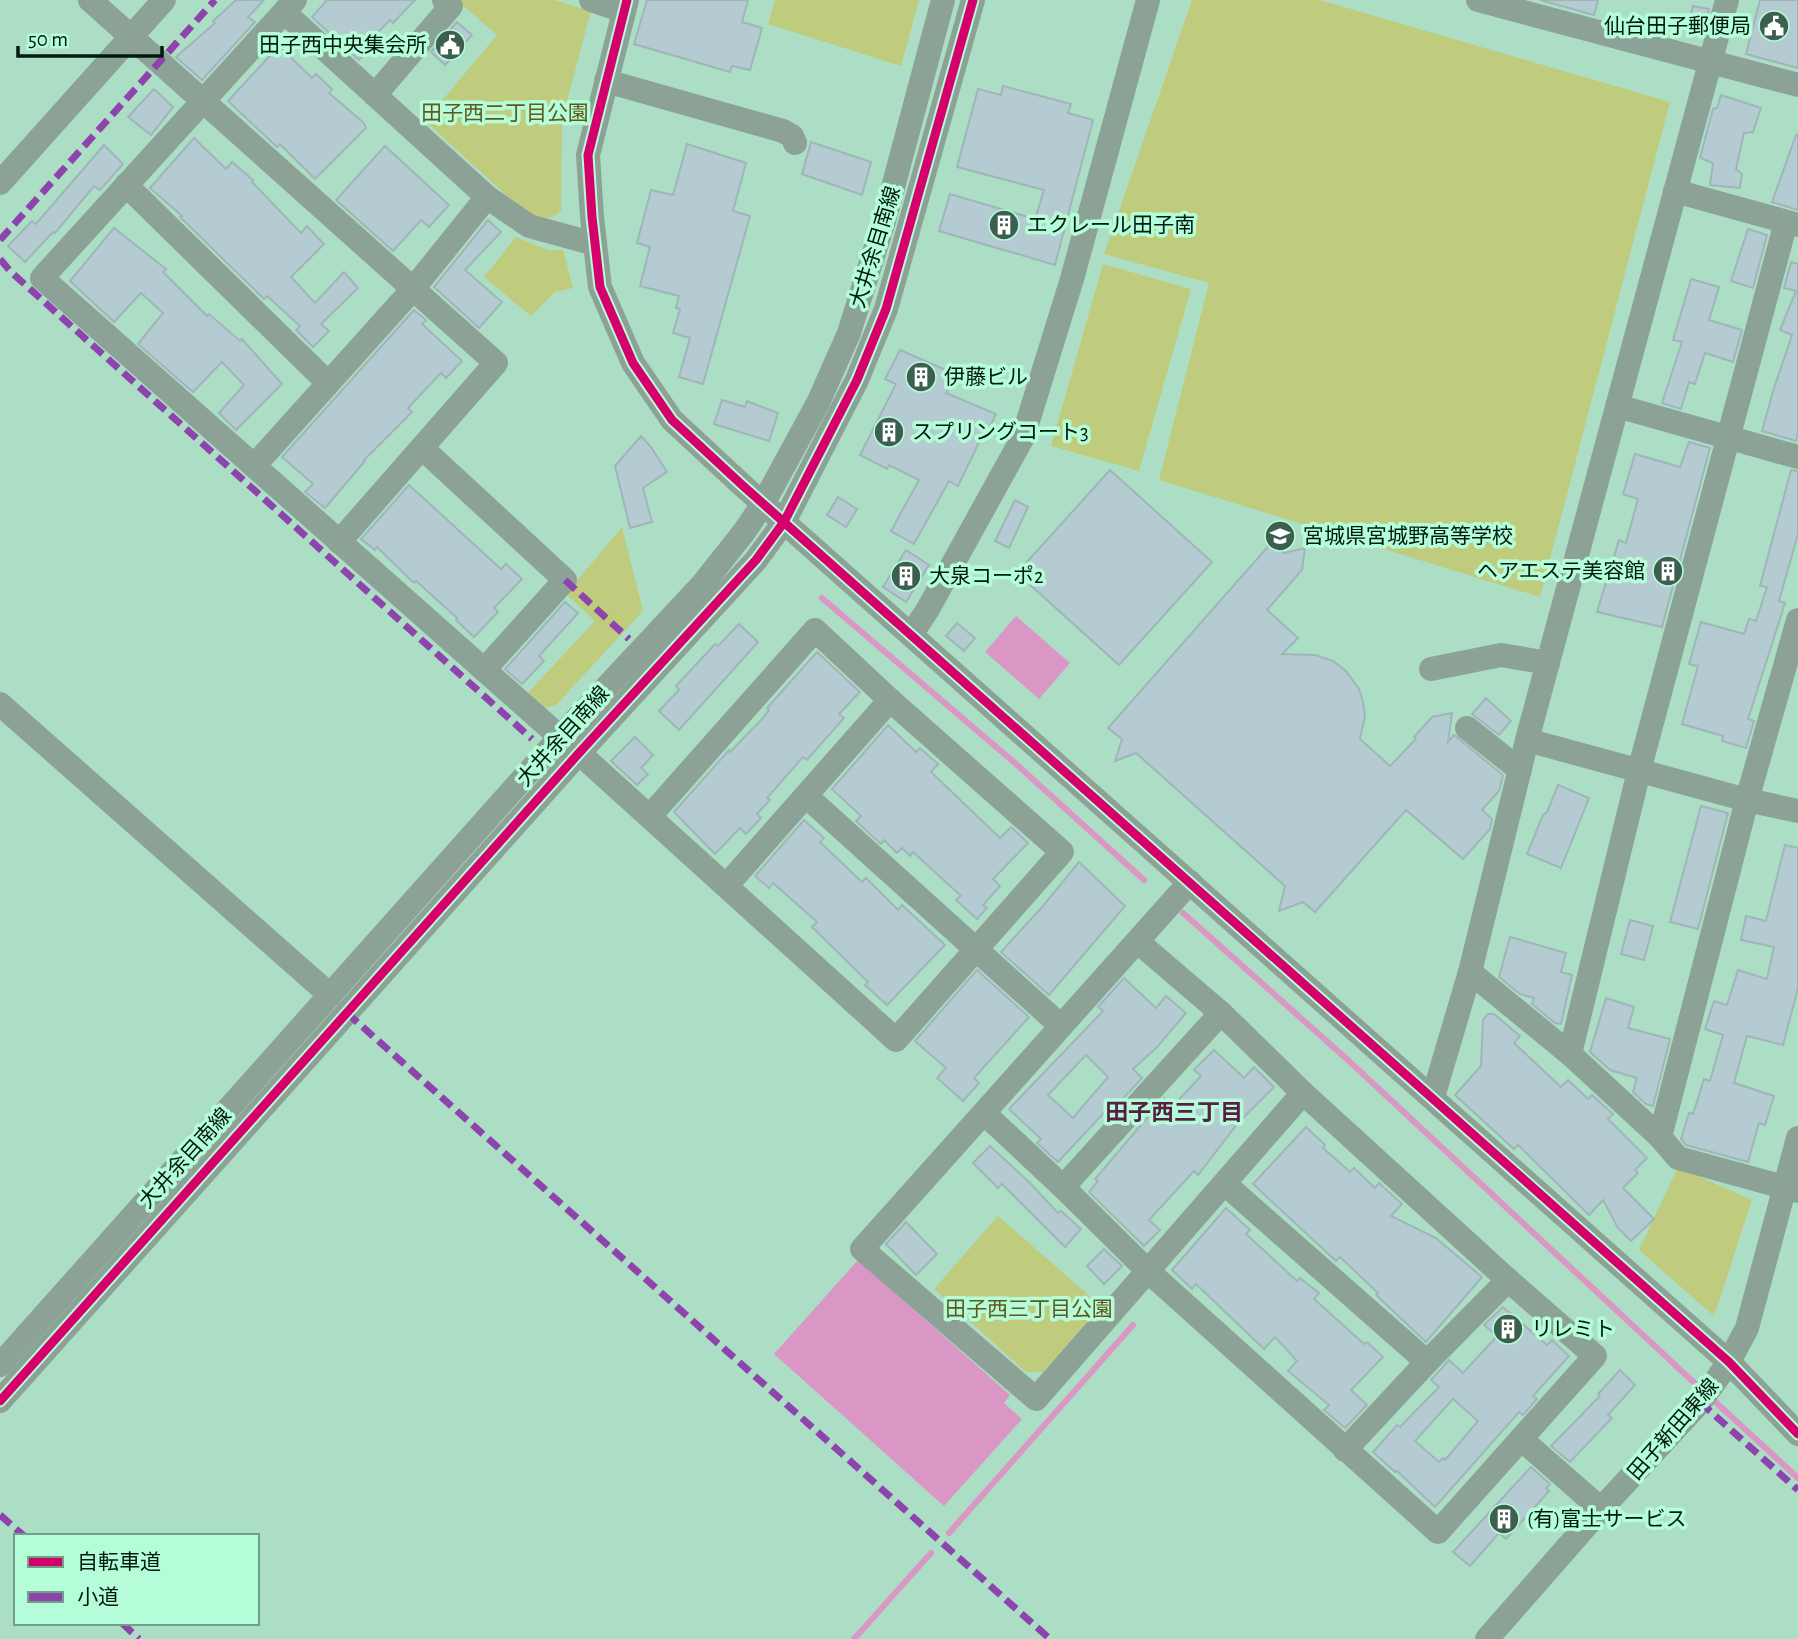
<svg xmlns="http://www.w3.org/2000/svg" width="1798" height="1639" viewBox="0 0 1798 1639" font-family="'Alegreya Sans','Noto Sans JP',sans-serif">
<rect width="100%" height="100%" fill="#acdec5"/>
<!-- green -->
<g fill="#bfcc7d">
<polygon points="457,0 554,0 591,11 562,120 561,211 554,217 541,218 526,213 425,121 497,35"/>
<polygon points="775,0 919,0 901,66 768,24"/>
<polygon points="1192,0 1320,0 1670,102 1540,597 1159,480 1209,283 1104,254"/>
<polygon points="516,237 548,250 563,250 573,288 555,292 531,316 484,277"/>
<polygon points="1103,264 1191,289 1139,471 1051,446"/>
<polygon points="622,527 643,611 556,705 542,709 526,695 595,621 566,594"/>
<polygon points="1678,1167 1752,1200 1714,1316 1639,1250"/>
<polygon points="998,1216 1101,1306 1043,1372 1026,1372 934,1289"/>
</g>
<!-- water -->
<g fill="#da97c5">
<polygon points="1016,616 1070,663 1039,699 985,652"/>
<polygon points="858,1260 1010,1395 1004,1403 1022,1419 944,1506 774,1354"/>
</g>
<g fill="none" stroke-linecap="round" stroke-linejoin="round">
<!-- stream -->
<g stroke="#da97c5" stroke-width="6">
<polyline points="822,598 1016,764 1144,880"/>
<polyline points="1183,913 1349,1061 1702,1390"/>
<polyline points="1710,1397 1798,1478"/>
<polyline points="949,1533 1133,1325"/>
<polyline points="854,1639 931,1553"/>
</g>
</g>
<!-- building -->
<g fill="#b4cbd2" stroke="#9fb6b9" stroke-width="2" fill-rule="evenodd">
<polygon points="236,0 264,0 248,17 255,22 202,80 176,57 215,23 213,21"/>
<polygon points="327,0 415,0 393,23 390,20 367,43 371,47 359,60 312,17"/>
<polygon points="647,0 748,0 742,22 762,28 750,70 732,66 730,72 634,44"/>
<polygon points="1540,0 1598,0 1594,15"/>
<polygon points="1760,0 1798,0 1798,68 1746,54"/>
<polygon points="1693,6 1709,9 1702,37 1686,33"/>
<polygon points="457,22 472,35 445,65 431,52"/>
<polygon points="279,46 312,78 316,74 332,89 329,93 364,123 366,128 315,179 280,144 277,147 228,101"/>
<polygon points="1003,86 1071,104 1068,113 1093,120 1055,265 939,231 950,194 1035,219 1044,190 957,167 978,89 1001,95"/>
<polygon points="154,89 173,107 151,135 128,117"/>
<polygon points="1721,95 1761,108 1753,132 1744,133 1736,169 1742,174 1740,188 1710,185 1713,163 1700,158 1713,109 1717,108"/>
<polygon points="1796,135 1798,135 1798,210 1772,202"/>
<polygon points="194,138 226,169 232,162 253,180 252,182 301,233 307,226 324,244 291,277 315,303 344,272 358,288 321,324 329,331 313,347 296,330 300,326 267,296 264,299 262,297 180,217 182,216 150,188"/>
<polygon points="811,142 871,162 862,195 802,174"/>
<polygon points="687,144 746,163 733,211 750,216 703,384 679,377 690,338 673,333 680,309 676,308 679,296 640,286 650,247 637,243 651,190 673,195"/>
<polygon points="104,145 123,164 100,190 94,186 55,233 53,232 25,262 8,246 32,221 36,224"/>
<polygon points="385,146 449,205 429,227 421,220 393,251 336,200"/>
<polygon points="488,220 501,232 465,270 502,302 479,328 434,287"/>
<polygon points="114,228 166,269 163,272 207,316 209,314 240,341 242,339 282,384 236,430 219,413 244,385 222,362 193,392 138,344 163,313 141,293 114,322 70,281"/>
<polygon points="1748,229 1767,235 1753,288 1731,281"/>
<polygon points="1791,262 1798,264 1798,431 1796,441 1762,431 1773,391 1792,335 1780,330 1796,291 1784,288"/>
<polygon points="1691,279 1719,287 1709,320 1742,330 1733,362 1705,353 1695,384 1689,382 1681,409 1662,403 1682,342 1673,340"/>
<polygon points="414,310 426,320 422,324 462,361 446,378 441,373 408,408 412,412 364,460 365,461 325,508 305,492 313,484 282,457"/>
<polygon points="900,350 957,375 946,393 996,414 987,433 984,432 958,486 949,481 914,544 891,531 919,480 889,465 887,469 860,455 896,384 885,379"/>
<polygon points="722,400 745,407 747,401 778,413 769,441 714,424"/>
<polygon points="641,436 651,447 667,472 643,488 652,522 630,528 615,466"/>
<polygon points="1689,442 1710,448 1662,627 1597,612 1619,540 1626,543 1638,499 1623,494 1635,454 1680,467"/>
<polygon points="1110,470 1212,562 1119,665 1017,573"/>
<polygon points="1791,470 1798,471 1798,534 1779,601 1785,603 1748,719 1754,721 1746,748 1722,741 1723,736 1682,724 1698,666 1689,664 1701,622 1744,634 1749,619 1756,621 1767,587 1760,586"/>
<polygon points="409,485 501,569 506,564 522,579 494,608 498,612 474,637 456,620 457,618 416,581 414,583 377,547 375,550 361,539"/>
<polygon points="838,497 857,509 846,527 827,515"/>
<polygon points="1015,500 1028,507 1009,548 995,541"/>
<polygon points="1272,542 1284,553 1305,548 1302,570 1267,610 1298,638 1282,654 1315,655 1333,661 1346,671 1359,689 1363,702 1365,716 1360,739 1390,766 1416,739 1414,737 1432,717 1452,713 1448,742 1454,735 1503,775 1499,791 1482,810 1492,819 1490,829 1463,859 1406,810 1315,912 1303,902 1279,911 1285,886 1136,753 1115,761 1122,739 1108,728"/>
<polygon points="906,550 929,565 906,602 883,587"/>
<polygon points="565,602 578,613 539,656 544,661 522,684 505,669"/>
<polygon points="957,623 975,638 964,651 946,636"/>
<polygon points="739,624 758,642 679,730 659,711 679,690 676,686 715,644 718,646"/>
<polygon points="817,652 860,692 839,714 844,718 807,760 803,757 767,798 770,800 757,814 761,818 746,834 740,828 715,854 674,812 729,750 730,752 762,719 769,710 767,708"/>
<polygon points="1486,698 1511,721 1499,735 1472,714"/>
<polygon points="888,725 916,752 920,748 938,764 931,772 1000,838 1011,827 1028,843 993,879 1000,886 983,905 987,908 977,919 956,900 961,896 913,852 910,856 902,848 897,853 884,840 881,844 856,821 861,816 832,789"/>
<polygon points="635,737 653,755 641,768 648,774 637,785 611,761"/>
<polygon points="1558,785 1589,798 1561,868 1527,854 1543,815 1547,812"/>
<polygon points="1701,806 1728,813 1698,929 1670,922"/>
<polygon points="804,820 824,838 820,842 862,882 866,878 898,910 902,905 945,945 887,1005 865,985 868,982 812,927 817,922 773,883 769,888 755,876"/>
<polygon points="1785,845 1798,848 1798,988 1783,1045 1747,1036 1734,1083 1774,1096 1765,1125 1759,1123 1748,1162 1686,1145 1681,1139 1689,1113 1693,1114 1704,1079 1710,1081 1723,1035 1705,1029 1714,1001 1727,1005 1738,970 1767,979 1774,947 1741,940 1746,916 1766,921"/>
<polygon points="1079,862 1125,906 1049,995 1001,952 1043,906"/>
<polygon points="1630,920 1653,926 1644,960 1621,954"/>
<polygon points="1510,937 1566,953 1561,972 1572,975 1561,1024 1555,1023 1532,1004 1534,998 1520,994 1499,977"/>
<polygon points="977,970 1029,1017 974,1078 979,1083 963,1101 937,1078 946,1068 915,1041"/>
<path d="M1124,978l32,30 10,-12 20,17 -29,34 -24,22 9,9 -25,27 -3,-3 -56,60 -21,-19 4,-4 -32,-30 94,-98 -5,-4zM1086,1055l22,22 -35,41 -25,-23z"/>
<polygon points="1606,998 1634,1007 1628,1028 1670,1039 1653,1106 1646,1104 1633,1092 1637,1078 1610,1070 1590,1052"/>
<polygon points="1488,1014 1494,1014 1520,1036 1514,1043 1561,1087 1568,1080 1588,1099 1592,1095 1613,1114 1608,1119 1647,1158 1635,1170 1638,1173 1623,1188 1654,1219 1631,1241 1618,1228 1603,1200 1589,1215 1518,1145 1514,1149 1455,1095 1481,1066 1483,1020"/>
<polygon points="1214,1050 1244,1078 1254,1067 1274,1087 1238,1123 1198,1175 1194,1171 1149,1220 1160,1230 1144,1246 1089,1192 1098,1181 1095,1179 1164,1098 1173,1106 1201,1076 1194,1070"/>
<polygon points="1306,1127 1325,1145 1323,1148 1350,1172 1354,1168 1375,1188 1379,1183 1402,1204 1391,1216 1436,1238 1482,1277 1426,1342 1376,1295 1378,1293 1340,1257 1336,1261 1253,1184"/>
<polygon points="990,1146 1029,1182 1058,1213 1061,1211 1081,1229 1065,1247 1002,1184 998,1188 973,1163"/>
<polygon points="1226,1208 1250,1230 1246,1234 1297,1281 1300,1278 1319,1293 1314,1299 1364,1344 1367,1342 1383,1357 1351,1390 1367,1405 1345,1428 1324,1410 1329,1405 1288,1371 1297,1361 1275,1337 1264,1349 1196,1284 1192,1289 1172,1270"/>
<polygon points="906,1222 937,1254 916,1275 886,1244"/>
<polygon points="1104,1249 1122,1266 1104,1284 1087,1266"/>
<path d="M1503,1307l44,38 5,-5 17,16 -36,40 4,3 -14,16 -4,-3 -84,95 -38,-36 -2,1 -22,-20 24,-27 3,2 39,-40 -8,-7 18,-20 14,13 34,-37 -13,-11zM1453,1399l25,22 -33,39 -2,-2 -4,4 -24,-21z"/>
<polygon points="1620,1370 1635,1385 1608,1415 1612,1418 1570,1462 1551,1446 1600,1396 1598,1394"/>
<polygon points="1531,1467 1550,1484 1546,1488 1549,1491 1506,1539 1499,1533 1470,1566 1453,1552"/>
</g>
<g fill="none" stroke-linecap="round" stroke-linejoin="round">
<!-- minor -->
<g stroke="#8da297" stroke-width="24">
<polyline points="90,0 496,363 339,542"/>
<polyline points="295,0 42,278 560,737"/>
<polyline points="591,0 623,11"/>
<polyline points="627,0 588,155 592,217 600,287 633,363 672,420 741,484 1729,1362 1798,1434"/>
<polyline points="1478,0 1798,85"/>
<polyline points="284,12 487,197 529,226 595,244"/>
<polyline points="606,81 783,131 792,136 795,143"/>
<polyline points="375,95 451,6 444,0"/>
<polyline points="0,183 164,0"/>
<polyline points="126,185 328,383"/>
<polyline points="1675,191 1798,225"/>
<polyline points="1617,406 1798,457"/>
<polyline points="422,448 565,580 484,670"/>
<polyline points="254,466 413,289 487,197"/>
<polyline points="911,635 928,609 1023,437 1072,279 1148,0"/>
<polyline points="1431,669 1501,655 1548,663"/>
<polyline points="0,704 330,995"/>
<polyline points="1467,728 1520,770"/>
<polyline points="1527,740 1747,800 1798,811"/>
<polyline points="579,753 896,1040 1062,852 890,700 815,630 650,816"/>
<polyline points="806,796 1061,1026"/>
<polyline points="1190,882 862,1249 1036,1399 1303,1093"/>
<polyline points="727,885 890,700"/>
<polyline points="1470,972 1570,1054 1660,1137 1678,1158 1798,1191"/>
<polyline points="1570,1054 1639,771 1786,222"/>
<polyline points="1433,1097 1470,972 1527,740 1727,0"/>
<polyline points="985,1114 1063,1187 1149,1272 1438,1532 1595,1356 1508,1280 1303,1093 1221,1013 1138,942"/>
<polyline points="1660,1137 1747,800 1798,620"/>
<polyline points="1225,1184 1427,1362"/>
<polyline points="1063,1187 1221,1013"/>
<polyline points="0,1365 560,737 702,585 744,532 763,504 818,403 849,333 884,221 943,0"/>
<polyline points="0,1401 579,753 756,560 784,522 857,380 886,309 973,0"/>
<polyline points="1521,1439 1601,1509"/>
<polyline points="1345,1450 1427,1362 1508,1280"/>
<polyline points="1487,1639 1601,1509 1701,1401 1729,1362 1747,1328 1798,1138"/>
</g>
<!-- quiet -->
<g stroke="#8e44ad" stroke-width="7" stroke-dasharray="14 7" stroke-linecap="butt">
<polyline points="0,240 215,0"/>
<polyline points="0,259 11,272 532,739"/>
<polyline points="565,580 629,639"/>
<polyline points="347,1013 1050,1639"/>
<polyline points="1700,1402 1798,1490"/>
<polyline points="0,1515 24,1536"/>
<polyline points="122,1623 139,1639"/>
</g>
<!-- cycleway casing -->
<g stroke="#b5fcd8" stroke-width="13">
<g id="cycleway">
<polyline points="627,0 588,155 592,217 600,287 633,363 672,420 741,484 1729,1362 1798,1434"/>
<polyline points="0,1401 579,753 756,560 784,522 857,380 886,309 973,0"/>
</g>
</g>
<!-- cycleway -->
<use href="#cycleway" stroke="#d6006c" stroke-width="9"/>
</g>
<!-- icons -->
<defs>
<g id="civic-disc" transform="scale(1.575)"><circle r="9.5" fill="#3c5f4f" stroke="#b5fcd8"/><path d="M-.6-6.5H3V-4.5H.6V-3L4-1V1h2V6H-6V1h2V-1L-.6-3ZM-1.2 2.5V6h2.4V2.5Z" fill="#fff"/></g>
<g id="building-disc" transform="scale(1.575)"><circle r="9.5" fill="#3c5f4f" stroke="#b5fcd8"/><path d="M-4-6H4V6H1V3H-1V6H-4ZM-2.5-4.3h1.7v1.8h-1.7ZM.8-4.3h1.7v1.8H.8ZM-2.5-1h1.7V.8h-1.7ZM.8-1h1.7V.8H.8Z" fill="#fff"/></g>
<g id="school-disc" transform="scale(1.575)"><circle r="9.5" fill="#3c5f4f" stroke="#b5fcd8"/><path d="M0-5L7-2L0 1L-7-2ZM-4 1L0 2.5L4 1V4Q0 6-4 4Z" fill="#fff"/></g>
</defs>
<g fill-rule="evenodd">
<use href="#civic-disc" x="1774" y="26"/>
<use href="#civic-disc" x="450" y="45"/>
<use href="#building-disc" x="1004" y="225"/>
<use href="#building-disc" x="921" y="377"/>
<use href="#building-disc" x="889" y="432"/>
<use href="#school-disc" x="1280" y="536"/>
<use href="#building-disc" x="1668" y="571"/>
<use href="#building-disc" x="906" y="576"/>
<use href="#building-disc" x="1508" y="1329"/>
<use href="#building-disc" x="1504" y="1519"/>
</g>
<g text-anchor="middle" stroke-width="7" stroke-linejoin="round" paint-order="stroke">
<!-- poi labels -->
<g font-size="21" fill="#001b0f" stroke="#b5fcd8" text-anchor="start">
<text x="1751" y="33" text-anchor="end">仙台田子郵便局</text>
<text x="427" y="52" text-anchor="end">田子西中央集会所</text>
<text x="1027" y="232">エクレール田子南</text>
<text x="944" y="384">伊藤ビル</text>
<text x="912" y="439">スプリングコート3</text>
<text x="1303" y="543">宮城県宮城野高等学校</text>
<text x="1645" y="578" text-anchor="end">ヘアエステ美容館</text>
<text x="929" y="583">大泉コーポ2</text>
<text x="1531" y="1336">リレミト</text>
<text x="1527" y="1526">(有)富士サービス</text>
</g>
<!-- park labels -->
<g font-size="21" fill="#60581c" stroke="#b5fcd8">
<text x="505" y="120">田子西二丁目公園</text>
<text x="1029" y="1316">田子西三丁目公園</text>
</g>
<!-- street labels -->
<g font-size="21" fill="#001b0f" stroke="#b5fcd8">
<text transform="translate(875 247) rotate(-73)" y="7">大井余目南線</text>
<text transform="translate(563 736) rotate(-48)" y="7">大井余目南線</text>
<text transform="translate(185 1158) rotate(-48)" y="7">大井余目南線</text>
<text transform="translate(1673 1429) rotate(-49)" y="7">田子新田東線</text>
</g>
<!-- neighbourhood labels -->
<g font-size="23" font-weight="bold" fill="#581e46" stroke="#b5fcd8">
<text x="1174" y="1120">田子西三丁目</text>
</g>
</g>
<!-- legend -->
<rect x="14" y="1534" width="245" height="91" fill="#b5fcd8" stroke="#6da288" stroke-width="2"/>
<rect x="28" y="1557" width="35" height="10" fill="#d6006c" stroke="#6da288" stroke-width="2"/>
<text x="77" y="1569" font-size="21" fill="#001b0f">自転車道</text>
<rect x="28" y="1592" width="35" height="10" fill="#8e44ad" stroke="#6da288" stroke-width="2"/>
<text x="77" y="1604" font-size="21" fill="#001b0f">小道</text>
<!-- scale -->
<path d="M18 46v10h144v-10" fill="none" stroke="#001b0f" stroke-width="3.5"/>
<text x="28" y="46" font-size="21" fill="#001b0f" stroke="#b5fcd8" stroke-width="5" paint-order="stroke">50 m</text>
</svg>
